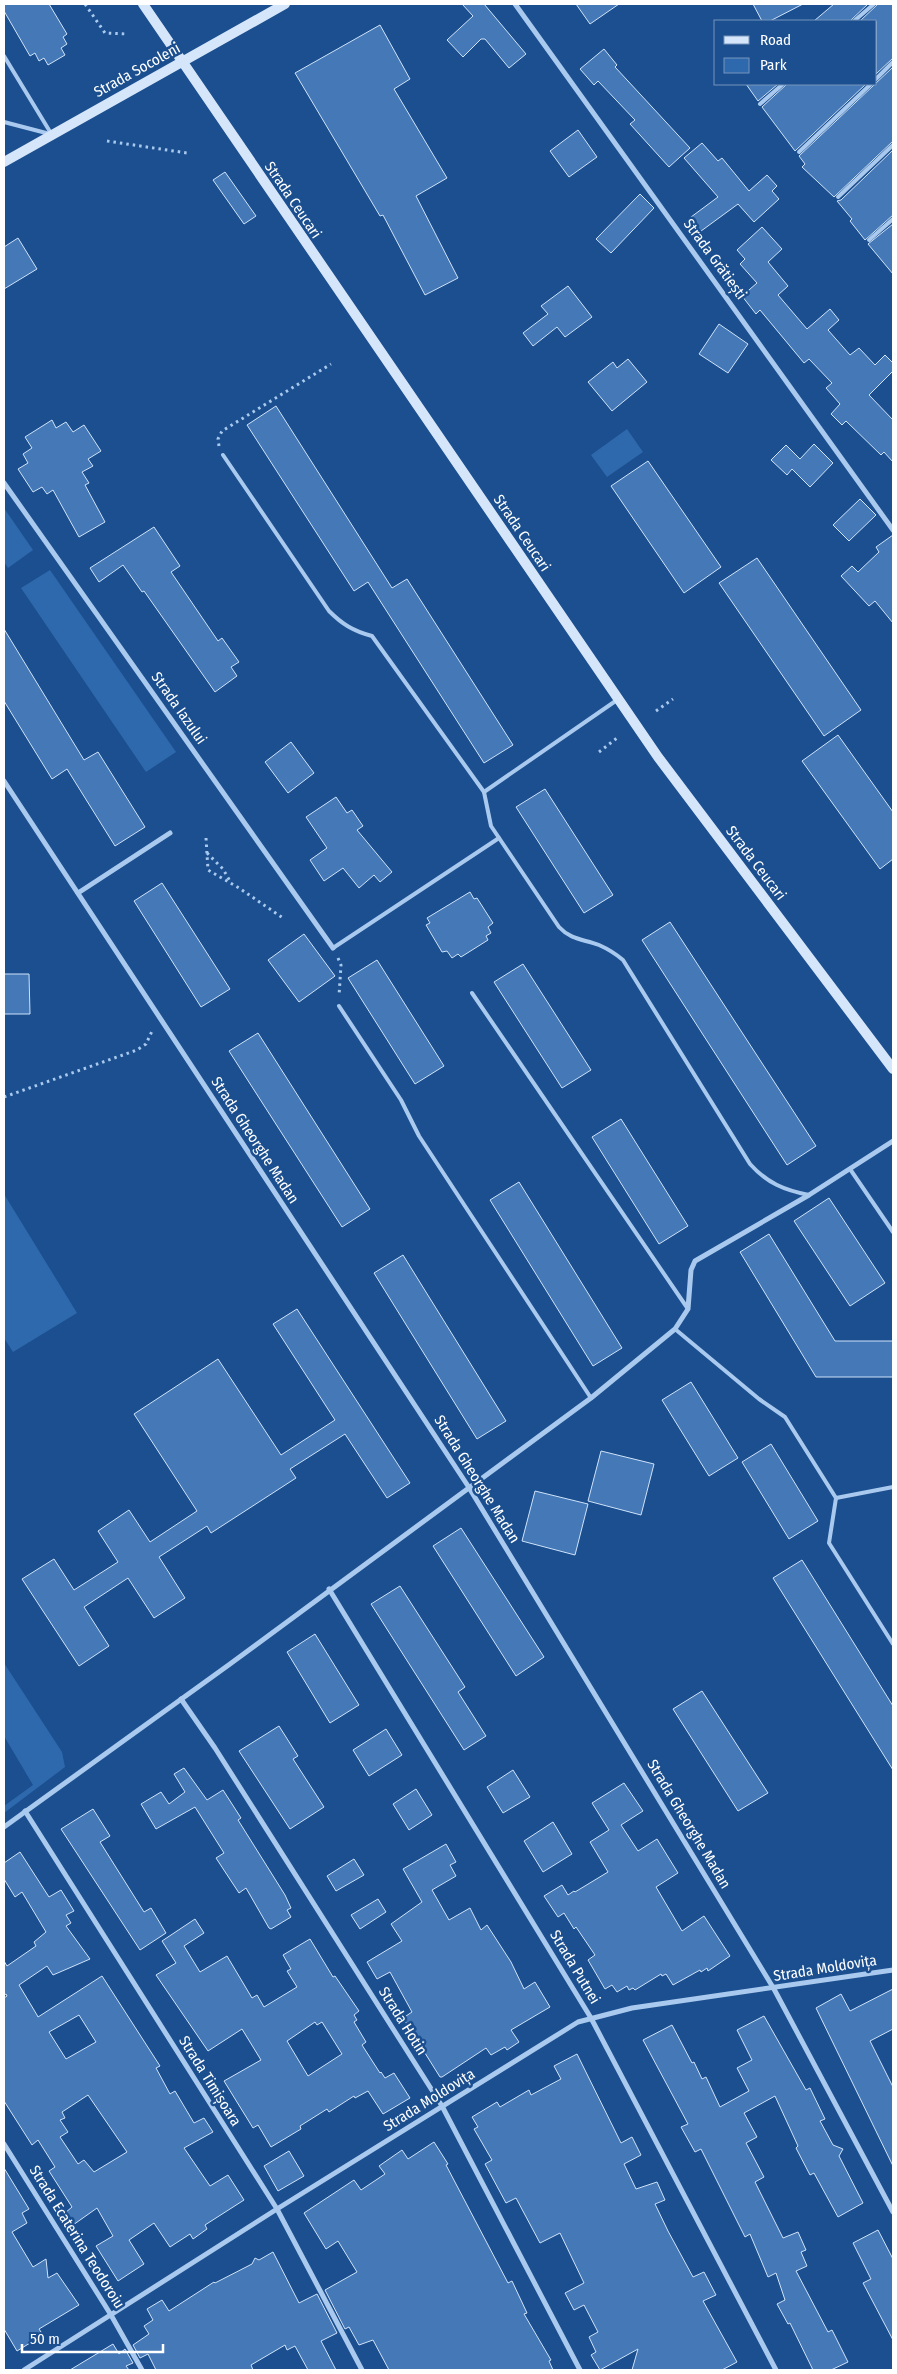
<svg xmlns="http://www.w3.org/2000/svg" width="897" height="2374" viewBox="0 0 897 2374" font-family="'Fira Sans Condensed',sans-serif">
<rect width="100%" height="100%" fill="#1b4f8f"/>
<!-- green -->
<g fill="#2e69ad">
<polygon points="627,429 643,452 607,477 591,455"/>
<polygon points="4,508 33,550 8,568 4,562"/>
<polygon points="50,570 176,752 146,772 21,588"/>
<polygon points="4,1194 77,1313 13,1352 4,1338"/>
<polygon points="4,1663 62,1752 65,1767 4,1813 4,1806 33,1785 4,1736"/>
</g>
<!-- building -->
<g fill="#4478b7" stroke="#cfe3fa" fill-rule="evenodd">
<polygon points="4,4 49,4 67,34 63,37 67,44 61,48 65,55 48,65 44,58 39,61 35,53 30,56 4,11"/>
<polygon points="462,4 484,4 526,54 509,68 485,39 481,39 463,57 447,40 473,16"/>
<polygon points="576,4 619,4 590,24"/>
<polygon points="753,4 803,4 770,21 762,21"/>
<polygon points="834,4 868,4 850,21 814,21"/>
<polygon points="878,4 893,4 893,58 876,74 876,21 860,21"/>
<polygon points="380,25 410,79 394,89 447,178 416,196 458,278 425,295 383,215 380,216 295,73"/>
<polygon points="604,49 617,65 615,67 690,148 669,167 630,124 635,120 598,81 594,85 580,69"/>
<polygon points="893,67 893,141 834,197 802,167 805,164 799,156"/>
<polygon points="746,84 778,84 758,101"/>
<polygon points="787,84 866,84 795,151 762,107"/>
<polygon points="578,130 597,157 569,177 550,151"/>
<polygon points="702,143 718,161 722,158 749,191 767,175 777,186 772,191 779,199 754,222 738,204 697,234 687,220 718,197 684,158"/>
<polygon points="893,150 893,215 865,240 850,221 852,219 837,201 841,200"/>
<polygon points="225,172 256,216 244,224 213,180"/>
<polygon points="640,194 654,208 611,253 596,239"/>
<polygon points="893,224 893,274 868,244"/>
<polygon points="762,227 782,249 768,262 788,286 778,295 807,329 830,309 839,320 828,330 850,355 859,348 875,365 885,355 893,363 893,371 869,395 893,420 893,462 884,452 881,455 846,421 842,425 831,414 840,404 826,388 832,383 809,359 804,363 760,310 756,314 742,296 757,283 740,264 745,259 737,250"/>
<polygon points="18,238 37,269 4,289 4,247"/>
<polygon points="568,286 592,317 565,337 557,327 533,346 523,333 548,314 541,306"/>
<polygon points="719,324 748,344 728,373 699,354"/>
<polygon points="628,359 647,382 612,411 588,382 613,362 617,368"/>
<polygon points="276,406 392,588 407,579 513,745 484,763 368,582 354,591 247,425"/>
<polygon points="52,420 56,428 66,422 73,432 84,425 101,451 88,459 93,466 82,472 89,483 85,485 105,522 79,537 53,490 47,494 42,487 33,492 18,469 28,463 23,454 32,448 25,437"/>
<polygon points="814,444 833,463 810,487 792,469 787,475 771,460 786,445 800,459"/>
<polygon points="648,461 721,567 684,593 611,486"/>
<polygon points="860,499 876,515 849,541 833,525"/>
<polygon points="154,527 180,566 171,572 218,641 222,638 239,662 231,667 237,676 215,692 144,591 142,592 123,565 99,582 90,568"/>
<polygon points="893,535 893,623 875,601 869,606 841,576 852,566 858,572 879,552 876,547"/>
<polygon points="757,558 861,710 824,736 719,583"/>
<polygon points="4,629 84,760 98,752 145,827 115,846 67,769 52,779 4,701"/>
<polygon points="838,735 893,812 893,859 880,869 802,761"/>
<polygon points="291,742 314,773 288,793 265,762"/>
<polygon points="545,789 613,895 584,913 516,807"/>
<polygon points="336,797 347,813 352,810 363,826 357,830 392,872 380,882 374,875 359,888 343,868 324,881 310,860 327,848 306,817"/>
<polygon points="162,883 230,989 201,1007 134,901"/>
<polygon points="470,892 474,899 477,898 493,923 488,927 491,933 486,936 488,940 461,957 458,954 452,958 447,951 442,952 426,925 430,923 427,918"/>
<polygon points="670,922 816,1146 787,1165 642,940"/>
<polygon points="304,934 335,976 299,1002 268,960"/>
<polygon points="377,960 444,1066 415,1084 348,978"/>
<polygon points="523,964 591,1070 562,1088 494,982"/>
<polygon points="4,974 29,974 30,1014 4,1014"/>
<polygon points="258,1033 370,1209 342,1227 229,1051"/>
<polygon points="621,1119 688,1226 659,1244 592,1137"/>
<polygon points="519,1182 622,1348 593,1366 490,1200"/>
<polygon points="829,1198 885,1283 850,1306 794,1221"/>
<polygon points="769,1234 835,1341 893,1341 893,1377 816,1377 740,1252"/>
<polygon points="403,1255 506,1421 477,1439 374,1273"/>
<polygon points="297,1309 410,1483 387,1498 345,1434 290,1469 296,1478 211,1533 207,1526 159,1557 185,1598 154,1618 128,1578 84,1607 109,1646 79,1666 22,1579 54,1559 74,1590 118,1562 98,1531 129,1510 150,1542 197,1511 134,1414 218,1359 281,1455 335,1420 273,1324"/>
<polygon points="691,1382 738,1458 709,1476 662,1400"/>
<polygon points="771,1444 818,1521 789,1539 742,1462"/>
<polygon points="601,1451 654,1464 641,1515 588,1501"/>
<polygon points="535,1491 588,1504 575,1555 522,1541"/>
<polygon points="461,1528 544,1657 516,1676 433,1546"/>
<polygon points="802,1560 893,1706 893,1770 773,1578"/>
<polygon points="400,1586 465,1687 458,1692 486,1736 464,1750 371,1604"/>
<polygon points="315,1634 359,1705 330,1723 287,1652"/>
<polygon points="702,1691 768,1793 738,1811 673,1709"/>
<polygon points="279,1726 298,1756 293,1759 324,1807 290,1829 239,1751"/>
<polygon points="386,1729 402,1755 369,1776 353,1750"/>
<polygon points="184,1768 207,1800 223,1790 241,1818 238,1820 285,1895 291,1908 287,1910 291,1917 271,1929 269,1928 246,1888 239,1893 216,1858 224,1853 195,1807 156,1829 141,1804 161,1792 169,1804 185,1792 174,1774"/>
<polygon points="513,1770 530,1797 503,1813 487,1787"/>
<polygon points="624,1783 643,1811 621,1825 638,1851 657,1839 678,1873 656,1887 682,1931 704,1916 730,1956 708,1971 707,1968 701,1972 700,1970 673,1985 666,1974 662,1976 661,1974 635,1990 633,1988 629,1990 627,1986 617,1992 612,1985 605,1989 588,1960 595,1955 576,1927 574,1929 564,1913 558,1917 544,1896 562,1885 568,1895 574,1891 575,1892 608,1872 590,1842 609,1830 592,1803"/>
<polygon points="416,1789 432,1815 409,1830 393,1804"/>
<polygon points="93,1809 110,1836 100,1842 144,1912 151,1908 166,1933 140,1950 61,1829"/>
<polygon points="553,1822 572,1854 543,1872 524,1841"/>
<polygon points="446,1844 456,1862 450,1865 456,1876 432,1890 449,1920 470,1908 481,1930 487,1925 511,1962 524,1989 535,1982 550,2007 511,2030 519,2042 507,2050 505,2047 491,2055 486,2048 442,2077 440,2077 403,2018 412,2012 390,1972 377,1979 367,1962 402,1941 391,1924 422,1902 403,1869"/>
<path d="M20,1852l29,45 12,-7 13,21 -8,4 5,8 -5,3 24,33 -37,16 -6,-9 -28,19 18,30 1,2 64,-41 58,90 -4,2 14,26 5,-3 19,32 10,-5 9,14 -29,16 26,38 18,-11 16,25 -39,25 2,4 -14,10 -3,-5 -20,13 -16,-24 -25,17 15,24 -26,17 -22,-35 17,-10 -16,-28 -24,17 -8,-12 7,-6 -23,-36 6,-4 -17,-27 -6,5 -28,-44v-103l3,-2 -1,-2 -2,1v-34l3,5 29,-20 -2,-4 12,-10 -24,-40 -7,5 -11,-18v-16zM79,2015l17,27 -30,17 -17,-27zM88,2095l39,57 -33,20 -10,-12 -6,4 -18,-27 8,-5 -8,-12 5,-2 -3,-6z"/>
<polygon points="354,1859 364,1875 336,1891 327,1876"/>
<polygon points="378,1899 386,1912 360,1929 351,1915"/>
<path d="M195,1919l9,14 -20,13 16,26 27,-16 25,42 5,-3 7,12 33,-20 -10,-16 4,-2 -8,-14 27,-16 23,38 2,-1 24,35 -5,4 3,5 -3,2 12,20 -4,3 18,28 1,-1 4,6 9,-5 16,25 -27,16 -15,-23 -13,7 -1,-2 -25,16 -2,-3 -27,17 1,3 -30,18 -13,-22 -5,3 -29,-47 37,-21 -19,-31 -34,22 -52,-76 20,-12 -14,-22zM315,2022l2,3 5,-3 20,32 -34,22 -21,-35z"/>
<polygon points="893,1989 893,2029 870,2041 893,2087 893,2166 816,2008 841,1994 850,2011"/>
<polygon points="764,2016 806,2090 810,2088 825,2119 820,2121 833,2145 843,2149 839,2156 863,2203 838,2217 814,2173 810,2175 796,2148 798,2146 775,2096 744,2113 757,2137 746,2143 764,2177 755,2182 783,2238 798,2232 806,2250 801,2252 807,2266 796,2271 828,2332 832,2330 848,2362 831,2370 813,2370 790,2323 788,2324 777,2304 785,2300 776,2273 768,2277 750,2234 745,2237 701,2149 695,2152 681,2127 688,2124 643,2040 672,2025 692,2063 694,2062 702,2079 706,2077 720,2107 749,2091 737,2068 752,2060 737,2030"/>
<polygon points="577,2054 621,2143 632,2137 641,2155 624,2164 636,2189 657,2182 665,2200 655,2204 668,2231 693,2277 704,2272 716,2295 703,2301 737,2362 722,2370 632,2370 638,2349 600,2370 591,2355 596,2352 589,2337 598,2332 584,2305 574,2310 565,2293 584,2283 560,2233 540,2243 516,2198 506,2203 485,2164 492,2160 474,2129 478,2127 472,2117 497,2102 500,2107 529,2090 531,2095 561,2079 554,2066"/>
<polygon points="434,2142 448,2164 446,2165 508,2283 512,2281 527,2313 524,2314 551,2360 549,2361 553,2370 389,2370 373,2340 359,2345 349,2327 345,2329 325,2290 357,2272 338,2241 326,2249 304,2213 354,2180 361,2190 385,2174 379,2166 402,2150 408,2159"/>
<polygon points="289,2151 304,2176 278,2191 264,2166"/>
<polygon points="4,2168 29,2209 22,2213 27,2223 12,2232 33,2267 46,2259 48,2278 57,2273 79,2305 39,2329 43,2335 17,2351 4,2329"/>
<polygon points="878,2230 893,2259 893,2340 863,2283 871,2279 853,2243"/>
<polygon points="273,2252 299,2303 317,2294 337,2333 321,2341 336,2370 308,2370 295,2346 287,2350 285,2345 251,2365 253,2370 156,2370 148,2354 140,2358 133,2345 149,2334 144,2326 153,2320 147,2309 162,2300 169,2311 214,2282 215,2283 252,2264 255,2258 259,2260"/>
<polygon points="113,2344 119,2354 125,2349 133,2363 126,2366 129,2370 70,2370"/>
</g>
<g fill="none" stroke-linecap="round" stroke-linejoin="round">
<!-- path -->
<g stroke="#a9c9ee" stroke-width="3" stroke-dasharray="2.5 4" stroke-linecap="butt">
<polyline points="85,4 105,33 127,34"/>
<polyline points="107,141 187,153"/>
<polyline points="219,446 218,439 222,431 331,364"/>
<polyline points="656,711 673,699"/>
<polyline points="599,752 617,738"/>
<polyline points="206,838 208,870 239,888 283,918"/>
<polyline points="207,853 223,869 231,883"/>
<polyline points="338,958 341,965 339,996"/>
<polyline points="4,1097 137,1050 146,1044 153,1029"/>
</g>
<!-- lane -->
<g stroke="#a9c9ee" stroke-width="4">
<polyline points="854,21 874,4"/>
<polyline points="4,56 52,135"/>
<polyline points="876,79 893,62"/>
<polyline points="760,104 783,84"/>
<polyline points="4,122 50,134"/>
<polyline points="799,152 871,84"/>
<polyline points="838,197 893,145"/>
<polyline points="869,240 893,219"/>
<path d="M223,455l106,156c13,13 24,20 43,25l112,156 7,34 68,101c12,13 24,12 40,18 9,4 17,9 24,15l127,204c17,19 34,26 59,31"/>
<polyline points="484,792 617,700"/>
<polyline points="333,948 499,838"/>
<polyline points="472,993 688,1309"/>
<polyline points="339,1006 401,1100 419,1136 591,1398"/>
<polyline points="850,1169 893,1232"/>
<polyline points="675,1329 759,1399 785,1417 836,1498 829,1543 893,1644"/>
<polyline points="836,1498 893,1487"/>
</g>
<!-- street -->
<g stroke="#a9c9ee" stroke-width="5">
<polyline points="515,4 893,530"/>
<polyline points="4,483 333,948"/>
<polyline points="4,781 468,1486 774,1989 893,2212"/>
<polyline points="78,893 170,833"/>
<polyline points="329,1589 591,2018 776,2370"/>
<polyline points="181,1699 215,1748 442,2106 580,2370"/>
<polyline points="25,1811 277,2209 362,2370"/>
<polyline points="4,1827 230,1664 591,1398 675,1329 688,1309 691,1270 695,1261 809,1195 893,1141"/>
<polyline points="4,2144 111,2315 142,2370"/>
<polyline points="24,2370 277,2209 578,2022 632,2008 893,1970"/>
</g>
<!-- secondary -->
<g stroke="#d6e6fa" stroke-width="10">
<polyline points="143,4 658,757 893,1069"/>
<polyline points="4,162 285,4"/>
</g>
</g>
<g text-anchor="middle" stroke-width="5" stroke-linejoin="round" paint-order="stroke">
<!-- street labels -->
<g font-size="15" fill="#fff" stroke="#1b4f8f">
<text transform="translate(137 70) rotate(-29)" y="5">Strada Socoleni</text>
<text transform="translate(293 200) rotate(56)" y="5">Strada Ceucari</text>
<text transform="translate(715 259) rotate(54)" y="5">Strada Grătiești</text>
<text transform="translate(522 533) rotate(56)" y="5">Strada Ceucari</text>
<text transform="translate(179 708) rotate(55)" y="5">Strada Iazului</text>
<text transform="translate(756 863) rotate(53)" y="5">Strada Ceucari</text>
<text transform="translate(255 1140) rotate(57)" y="5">Strada Gheorghe Madan</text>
<text transform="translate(477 1479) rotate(58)" y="5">Strada Gheorghe Madan</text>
<text transform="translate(689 1824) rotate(59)" y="5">Strada Gheorghe Madan</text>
<text transform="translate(575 1967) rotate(59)" y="5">Strada Putnei</text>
<text transform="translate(825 1968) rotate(-9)" y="5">Strada Moldovița</text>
<text transform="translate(403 2021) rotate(58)" y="5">Strada Hotin</text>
<text transform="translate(210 2081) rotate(58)" y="5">Strada Timișoara</text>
<text transform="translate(429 2100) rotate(-32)" y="5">Strada Moldovița</text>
<text transform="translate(77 2237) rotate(58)" y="5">Strada Ecaterina Teodoroiu</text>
</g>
</g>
<!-- border -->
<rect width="897" height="2374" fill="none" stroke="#ffffff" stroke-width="10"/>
<!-- legend -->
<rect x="714" y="20" width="162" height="65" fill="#1b4f8f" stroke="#7695bc"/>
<rect x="724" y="36" width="25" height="8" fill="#d6e6fa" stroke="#7695bc"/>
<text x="760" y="45" font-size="15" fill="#ffffff">Road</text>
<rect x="724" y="58" width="25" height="15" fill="#2e69ad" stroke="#7695bc"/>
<text x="760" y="70" font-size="15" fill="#ffffff">Park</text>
<!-- scale -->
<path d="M22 2344v8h141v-8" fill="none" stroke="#ffffff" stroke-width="2.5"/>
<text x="30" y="2344" font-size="15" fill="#ffffff" stroke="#1b4f8f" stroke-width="4" paint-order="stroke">50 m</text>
</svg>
